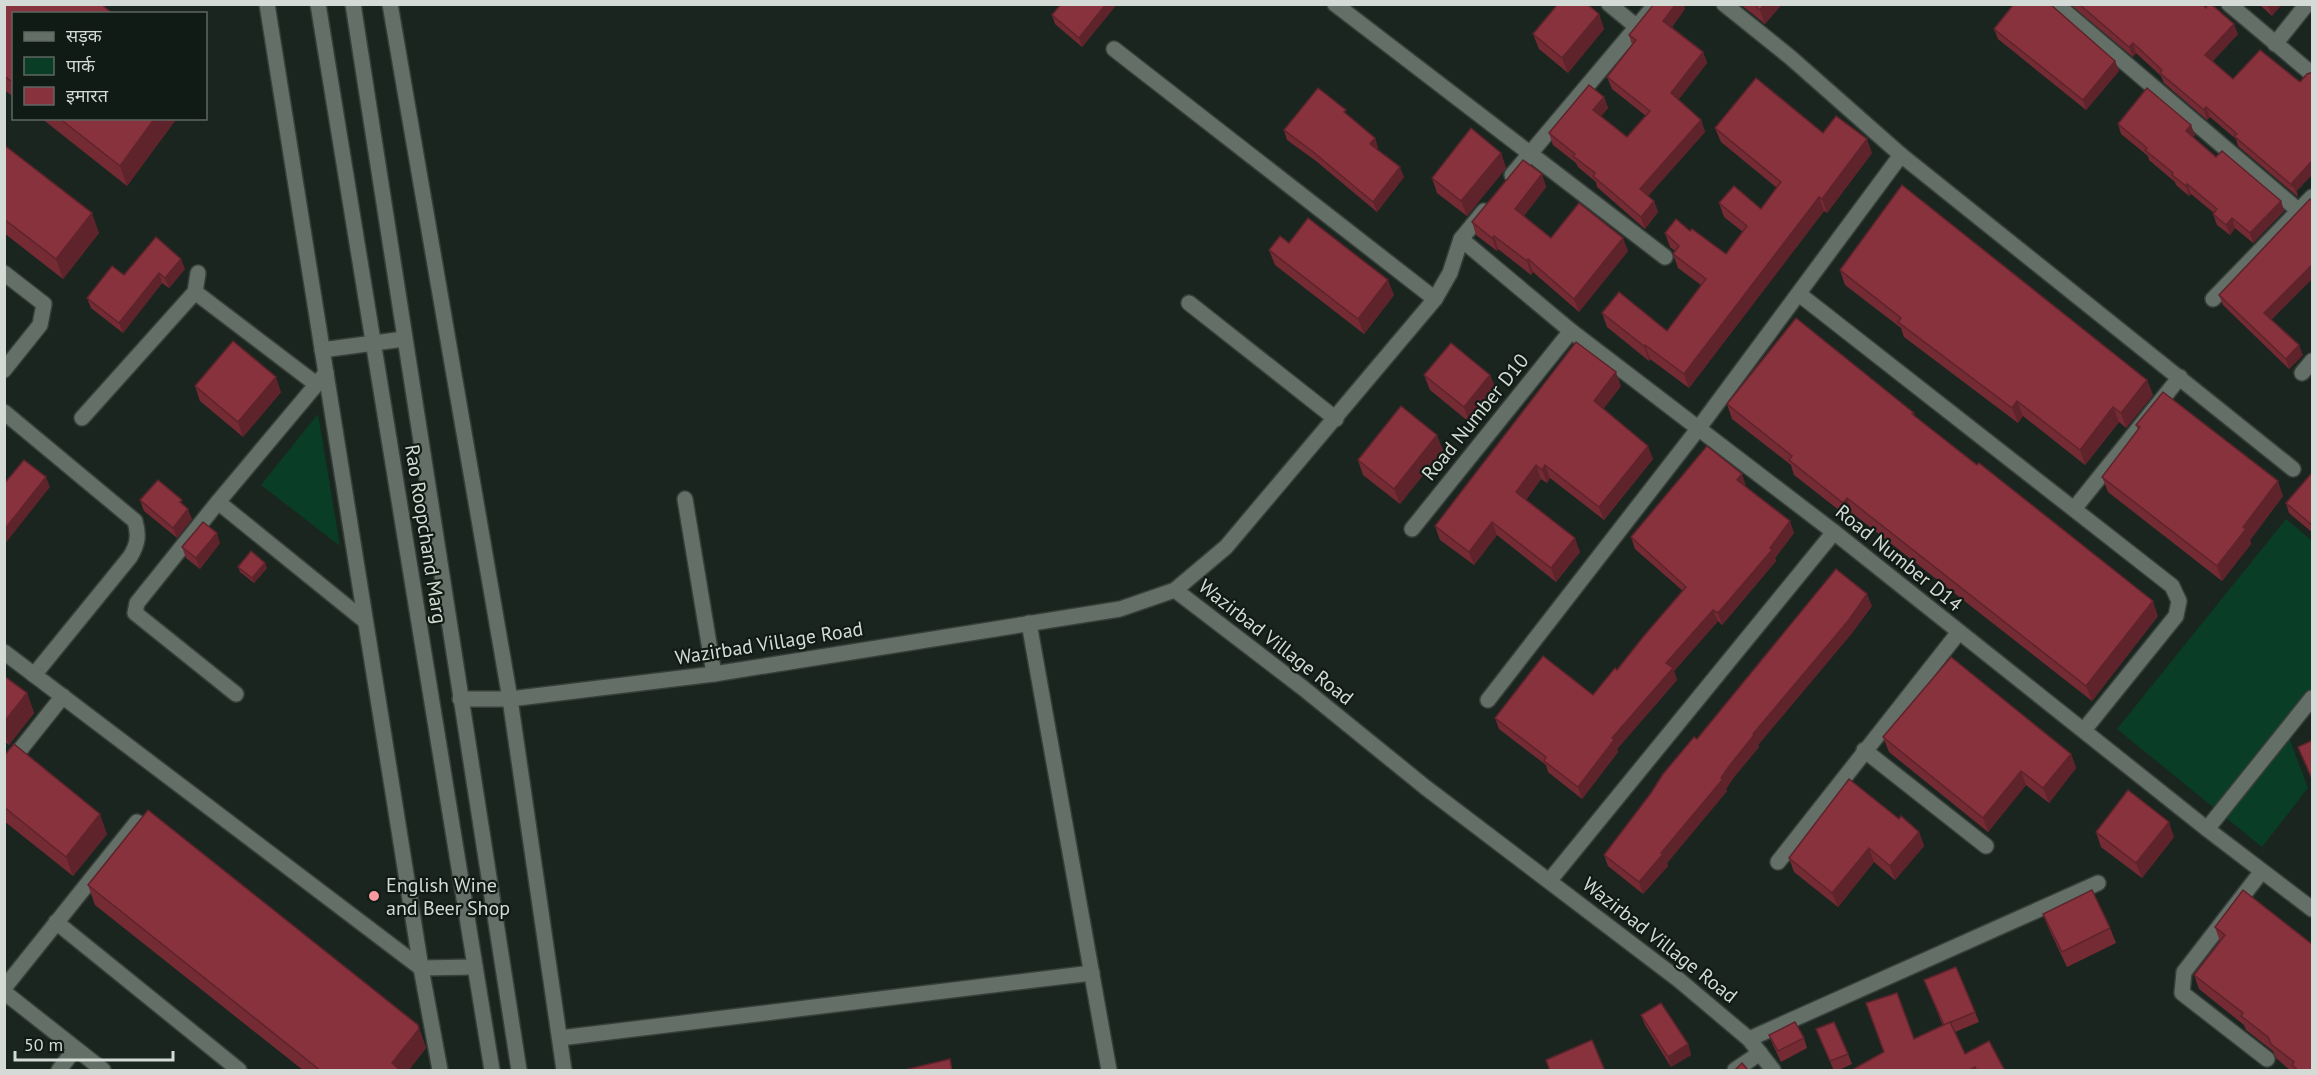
<svg xmlns="http://www.w3.org/2000/svg" width="2317" height="1075" viewBox="0 0 2317 1075" font-family="'PT Sans','Noto Sans Devanagari',sans-serif">
<rect width="100%" height="100%" fill="#1b251f"/>
<!-- green -->
<g fill="#093d26">
<polygon points="318,414 340,546 261,485"/>
<polygon points="2286,519 2312,541 2312,709 2283,722 2308,788 2262,847 2117,729"/>
</g>
<g fill="none" stroke-linecap="round" stroke-linejoin="round">
<!-- minor casing -->
<g stroke="#373f3a" stroke-width="18">
<g id="minor">
<polyline points="267,4 421,968 440,1070"/>
<polyline points="390,4 510,699 564,1070"/>
<polyline points="1335,4 1665,257"/>
<polyline points="1609,4 1637,27"/>
<polyline points="1724,4 1790,57 1901,155 2293,469"/>
<polyline points="2056,4 2299,211"/>
<polyline points="2229,4 2312,74"/>
<polyline points="2275,44 2307,4"/>
<polyline points="1114,49 1435,299"/>
<polyline points="1512,175 1656,4"/>
<polyline points="1461,239 1571,331 1834,532 2207,829 2312,909"/>
<polyline points="4,273 44,304 40,325 4,370"/>
<polyline points="195,292 316,384"/>
<polyline points="1799,294 2172,586 2179,601 2176,616 2084,730"/>
<polyline points="2213,299 2312,197"/>
<polyline points="1189,303 1336,419"/>
<polyline points="322,350 404,339"/>
<polyline points="326,373 218,502 365,621"/>
<polyline points="2302,373 2312,361"/>
<path d="M4,412l131,109c4,14 3,23 -5,36l-96,118"/>
<polyline points="82,418 195,292 198,273"/>
<polyline points="685,499 714,674"/>
<polyline points="218,502 137,603 135,613 236,694"/>
<polyline points="2074,509 2180,377"/>
<polyline points="1412,529 1571,331"/>
<polyline points="1175,590 1303,688 1425,787 1679,980 1749,1039 1773,1070"/>
<polyline points="1029,623 1109,1070"/>
<polyline points="4,652 421,968 475,967"/>
<polyline points="460,699 510,699 714,674 1120,609 1175,590 1226,547 1435,299 1450,273 1461,239 1484,211"/>
<polyline points="1488,700 1698,429 1901,155"/>
<polyline points="1864,750 1986,846"/>
<polyline points="4,770 63,696"/>
<polyline points="2207,829 2312,698"/>
<polyline points="1778,862 1959,632"/>
<polyline points="2262,871 2184,972 2182,993 2267,1059"/>
<polyline points="1550,880 1834,532"/>
<polyline points="56,922 239,1070"/>
<polyline points="4,988 137,822"/>
<polyline points="4,992 103,1070"/>
<polyline points="560,1038 1092,973"/>
<polyline points="1749,1039 2098,883"/>
<polyline points="59,1070 75,1049"/>
<polyline points="1735,1070 1760,1053"/>
</g>
</g>
<!-- secondary casing -->
<g stroke="#373f3a" stroke-width="18">
<g id="secondary">
<polyline points="318,4 492,1070"/>
<polyline points="353,4 519,1070"/>
</g>
</g>
<!-- minor -->
<use href="#minor" stroke="#646f68" stroke-width="15"/>
<!-- secondary -->
<use href="#secondary" stroke="#646f68" stroke-width="15"/>
</g>
<!-- wall -->
<g fill="#742b34">
<polygon points="4,4 14,14 14,97 4,90"/>
<polygon points="1061,4 1117,4 1082,47 1055,24 1052,15"/>
<polygon points="1740,4 1782,4 1765,24"/>
<polygon points="2070,4 2202,4 2238,34 2213,61 2233,79 2260,50 2298,197 2238,146 2236,139 2210,117 2207,120 2164,83 2161,76 2136,53 2133,57"/>
<polygon points="2259,4 2282,4 2272,16"/>
<polygon points="1685,9 1672,27 1703,52 1707,63 1678,100 1701,120 1705,132 1648,196 1654,201 1658,212 1645,229 1597,187 1596,182 1578,167 1576,163 1553,145 1549,133 1604,97 1608,108 1601,116 1627,137 1646,116 1612,89 1607,77 1632,45 1629,35"/>
<polygon points="1599,14 1604,29 1568,73 1539,49 1533,34"/>
<polygon points="1994,29 2115,61 2119,71 2086,110 1998,39"/>
<polygon points="1348,116 1375,138 1378,148 1377,149 1404,177 1377,212 1316,161 1287,140 1284,130"/>
<polygon points="41,118 177,118 127,186"/>
<polygon points="2118,124 2195,135 2193,137 2216,157 2281,201 2284,211 2253,243 2235,228 2230,235 2217,225 2213,214 2214,213 2191,194 2189,196 2176,185 2175,182 2149,160 2148,156 2121,134"/>
<polygon points="1715,128 1823,133 1872,153 1827,213 1824,211 1689,388 1650,359 1649,361 1607,327 1602,313 1667,331 1701,285 1678,268 1673,254 1675,251 1670,247 1665,233 1690,231 1726,254 1743,232 1724,217 1719,203 1761,209 1777,188 1721,142"/>
<polygon points="4,145 99,233 63,279 4,233"/>
<polygon points="1501,153 1506,168 1467,216 1437,193 1432,178"/>
<polygon points="1542,174 1546,187 1524,216 1551,238 1628,251 1579,312 1533,272 1531,275 1498,249 1497,251 1476,235 1472,222"/>
<polygon points="2313,202 2313,278 2271,320 2303,355 2289,369 2223,305 2219,295"/>
<polygon points="1289,243 1394,295 1364,334 1275,265 1269,250"/>
<polygon points="185,269 169,288 162,283 123,333 91,308 87,298 124,275"/>
<polygon points="1840,270 2147,380 2153,395 2126,428 2119,422 2085,465 2023,416 2018,423 1904,337 1901,328 1845,285"/>
<polygon points="1424,375 1490,375 1496,390 1469,422 1430,390"/>
<polygon points="195,386 281,392 243,437 200,401"/>
<polygon points="1621,386 1603,409 1653,459 1604,520 1550,478 1547,483 1541,479 1526,500 1580,552 1556,582 1497,535 1474,565 1440,540 1435,526"/>
<polygon points="1727,404 1914,413 1915,416 2158,616 2092,701 1852,513 1849,518 1794,475 1791,465 1732,419"/>
<polygon points="2136,425 2283,496 2250,540 2251,544 2222,581 2108,492 2102,477 2138,430"/>
<polygon points="1443,450 1400,504 1363,475 1358,460"/>
<polygon points="2313,475 2313,533 2289,513 2286,503"/>
<polygon points="1746,486 1745,487 1794,533 1775,558 1776,561 1722,625 1718,621 1674,671 1677,680 1617,749 1618,752 1582,799 1548,772 1546,765 1499,729 1495,718 1593,695 1617,670 1683,591 1635,549 1631,537"/>
<polygon points="140,500 184,506 192,519 177,538 144,511"/>
<polygon points="220,543 200,569 186,558 182,547"/>
<polygon points="238,567 267,568 254,583 240,572"/>
<polygon points="1872,606 1852,633 1758,745 1759,747 1734,777 1726,789 1727,791 1667,863 1668,866 1643,894 1608,866 1604,855 1697,739"/>
<polygon points="4,676 27,693 34,713 9,745 4,741"/>
<polygon points="1883,737 2071,754 2076,768 2049,803 2026,785 1988,832 1889,752"/>
<polygon points="4,756 107,834 73,876 4,821"/>
<polygon points="1899,819 1919,832 1924,846 1895,880 1874,862 1838,907 1794,872 1789,858"/>
<polygon points="2096,832 2174,837 2142,878 2101,847"/>
<polygon points="88,885 418,1025 426,1048 408,1071 304,1071 95,905"/>
<polygon points="2243,890 2313,1071 2291,1071 2276,1058 2273,1051 2246,1030 2244,1025 2199,989 2194,975 2220,942 2215,927"/>
<polygon points="2043,914 2110,928 2116,943 2067,967 2049,929"/>
<polygon points="1924,980 1975,1012 1979,1022 1955,1032 1965,1054 2005,1071 1850,1071 1884,1052 1943,1026"/>
<polygon points="1641,1015 1688,1044 1691,1055 1671,1067 1645,1025"/>
<polygon points="1816,1029 1848,1054 1852,1064 1837,1071 1834,1071"/>
<polygon points="1769,1035 1804,1038 1807,1048 1781,1062 1773,1045"/>
</g>
<!-- shaded-wall -->
<g fill="#5e232b">
<polygon points="1106,4 1117,4 1082,47 1079,38"/>
<polygon points="1676,4 1684,4 1685,9 1668,32 1663,21"/>
<polygon points="1764,4 1782,4 1765,24 1760,10"/>
<polygon points="2270,4 2282,4 2272,16 2268,6"/>
<polygon points="1599,14 1604,29 1568,73 1562,58"/>
<polygon points="2234,24 2238,34 2209,65 2205,55"/>
<polygon points="2133,43 2136,53 2133,57 2129,47"/>
<polygon points="1703,52 1707,63 1675,104 1671,93"/>
<polygon points="2115,61 2119,71 2086,110 2083,100"/>
<polygon points="1604,97 1608,108 1597,121 1593,110"/>
<polygon points="2206,107 2210,117 2207,120 2204,110"/>
<polygon points="155,118 177,118 127,186 120,166"/>
<polygon points="1701,120 1705,132 1644,200 1640,189"/>
<polygon points="2191,125 2195,135 2189,141 2186,131"/>
<polygon points="1375,138 1378,148 1374,154 1370,144"/>
<polygon points="1867,139 1872,153 1827,213 1822,199"/>
<polygon points="1501,153 1506,168 1467,216 1461,201"/>
<polygon points="2313,160 2313,174 2296,192 2292,183"/>
<polygon points="1400,167 1404,177 1377,212 1373,202"/>
<polygon points="1542,174 1546,187 1519,222 1515,209"/>
<polygon points="2187,184 2191,194 2189,196 2186,186"/>
<polygon points="1819,197 1824,211 1689,388 1684,374"/>
<polygon points="1654,201 1658,212 1645,229 1641,217"/>
<polygon points="2281,201 2284,211 2253,243 2250,233"/>
<polygon points="92,213 99,233 63,279 56,259"/>
<polygon points="2232,218 2235,228 2230,235 2226,225"/>
<polygon points="1494,236 1498,249 1497,251 1492,238"/>
<polygon points="1623,238 1628,251 1579,312 1574,299"/>
<polygon points="181,259 185,269 169,288 165,278"/>
<polygon points="1528,259 1533,272 1531,275 1527,261"/>
<polygon points="2313,264 2313,278 2267,323 2264,313"/>
<polygon points="159,273 162,283 123,333 119,323"/>
<polygon points="1388,280 1394,295 1364,334 1358,319"/>
<polygon points="1645,345 1650,359 1649,361 1644,346"/>
<polygon points="2299,345 2303,355 2289,369 2286,359"/>
<polygon points="1616,372 1621,386 1599,415 1594,401"/>
<polygon points="1490,375 1496,390 1469,422 1464,407"/>
<polygon points="276,377 281,392 243,437 238,422"/>
<polygon points="2147,380 2153,395 2126,428 2121,413"/>
<polygon points="2017,401 2023,416 2018,423 2012,408"/>
<polygon points="2113,407 2119,422 2085,465 2080,450"/>
<polygon points="1437,435 1443,450 1400,504 1394,489"/>
<polygon points="1648,446 1653,459 1604,520 1599,507"/>
<polygon points="1536,465 1541,479 1521,506 1516,492"/>
<polygon points="1545,465 1550,478 1547,483 1542,470"/>
<polygon points="1742,474 1746,486 1741,492 1737,480"/>
<polygon points="46,477 50,487 4,545 4,530"/>
<polygon points="2278,481 2283,496 2250,540 2251,544 2222,581 2217,566 2243,527"/>
<polygon points="1847,498 1852,513 1849,518 1843,503"/>
<polygon points="188,509 192,519 177,538 173,528"/>
<polygon points="1790,521 1794,533 1775,558 1776,561 1722,625 1718,613"/>
<polygon points="1492,522 1497,535 1474,565 1469,552"/>
<polygon points="217,533 220,543 200,569 196,558"/>
<polygon points="1575,538 1580,552 1556,582 1551,568"/>
<polygon points="265,563 267,568 254,583 252,578"/>
<polygon points="1867,594 1872,606 1852,633 1758,745 1759,747 1734,777 1726,789 1727,791 1667,863 1668,866 1643,894 1639,882 1721,778 1753,734"/>
<polygon points="2153,601 2158,616 2092,701 2086,686"/>
<polygon points="1713,610 1718,621 1674,671 1677,680 1617,749 1618,752 1582,799 1578,787 1612,738 1666,663"/>
<polygon points="27,693 34,713 9,745 4,732 4,722"/>
<polygon points="2071,754 2076,768 2049,803 2043,788"/>
<polygon points="2021,771 2026,785 1988,832 1983,818"/>
<polygon points="100,814 107,834 73,876 66,857"/>
<polygon points="2169,822 2174,837 2142,878 2136,863"/>
<polygon points="1919,832 1924,846 1895,880 1890,866"/>
<polygon points="1869,848 1874,862 1838,907 1832,893"/>
<polygon points="418,1025 426,1048 408,1071 395,1071 392,1063"/>
<polygon points="1688,1044 1691,1055 1671,1067 1668,1057"/>
</g>
<!-- building -->
<g fill="#87323d" stroke="#5e232b" stroke-width="1.5">
<polygon points="4,4 101,4 113,14 14,14 14,83 4,76"/>
<polygon points="1061,4 1106,4 1079,38 1052,15"/>
<polygon points="1558,4 1587,4 1599,14 1562,58 1533,34"/>
<polygon points="1654,4 1676,4 1663,21 1703,52 1671,93 1701,120 1640,189 1654,201 1641,217 1593,176 1595,173 1573,156 1575,154 1549,133 1589,85 1604,97 1593,110 1627,137 1650,111 1607,77 1636,40 1629,35"/>
<polygon points="1753,4 1764,4 1760,10"/>
<polygon points="2014,4 2050,4 2115,61 2083,100 1994,29"/>
<polygon points="2079,4 2202,4 2206,8 2208,4 2211,4 2234,24 2205,55 2233,79 2260,50 2300,82 2307,74 2313,72 2313,160 2292,183 2294,187 2234,136 2237,134 2206,107 2204,110 2160,73 2162,70 2133,43 2129,47"/>
<polygon points="1756,78 1823,133 1836,116 1867,139 1822,199 1819,197 1684,374 1645,345 1644,346 1602,313 1619,292 1667,331 1706,279 1673,254 1679,246 1665,233 1676,219 1690,231 1692,229 1726,254 1747,226 1719,203 1734,186 1761,209 1781,182 1715,128"/>
<polygon points="1318,88 1346,110 1344,112 1375,138 1370,144 1400,167 1373,202 1312,151 1284,130"/>
<polygon points="2147,88 2191,125 2186,131 2216,157 2222,151 2281,201 2250,233 2232,218 2226,225 2213,214 2217,209 2187,184 2186,186 2172,175 2173,173 2145,150 2147,148 2118,124"/>
<polygon points="59,118 155,118 120,166"/>
<polygon points="1471,128 1501,153 1461,201 1432,178"/>
<polygon points="4,145 92,213 56,259 4,219"/>
<polygon points="1523,160 1542,174 1515,209 1551,238 1579,203 1623,238 1574,299 1528,259 1527,261 1494,236 1492,238 1472,222"/>
<polygon points="1902,185 2147,380 2121,413 2113,407 2080,450 2017,401 2012,408 1898,322 1901,318 1840,270"/>
<polygon points="2310,199 2313,202 2313,264 2264,313 2299,345 2286,359 2219,295"/>
<polygon points="1308,218 1388,280 1358,319 1269,250 1280,236 1289,243"/>
<polygon points="156,237 181,259 165,278 159,273 119,323 87,298 112,266 124,275"/>
<polygon points="1796,318 1914,413 1912,414 1977,465 1979,463 2153,601 2086,686 1847,498 1843,503 1789,460 1792,456 1727,404"/>
<polygon points="233,341 276,377 238,422 195,386"/>
<polygon points="1576,342 1616,372 1594,401 1648,446 1599,507 1545,465 1542,470 1536,465 1516,492 1575,538 1551,568 1492,522 1469,552 1435,526"/>
<polygon points="1451,343 1490,375 1464,407 1424,375"/>
<polygon points="2163,392 2278,481 2243,527 2246,529 2217,566 2102,477 2140,427 2136,425"/>
<polygon points="1401,406 1437,435 1394,489 1358,460"/>
<polygon points="1707,446 1742,474 1737,480 1790,521 1770,548 1772,550 1718,613 1713,610 1666,663 1673,668 1612,738 1614,740 1578,787 1544,761 1546,757 1495,718 1543,656 1593,695 1615,668 1617,670 1643,637 1686,587 1631,537"/>
<polygon points="24,460 46,477 4,530 4,484"/>
<polygon points="2311,474 2313,475 2313,526 2286,503"/>
<polygon points="158,480 182,500 180,502 188,509 173,528 140,500"/>
<polygon points="203,522 217,533 196,558 182,547"/>
<polygon points="251,551 265,563 252,578 238,567"/>
<polygon points="1836,569 1867,594 1848,621 1753,734 1754,735 1730,765 1721,778 1723,779 1661,853 1663,854 1639,882 1604,855 1651,793 1663,774 1694,737 1697,739"/>
<polygon points="1951,657 2071,754 2043,788 2021,771 1983,818 1883,737"/>
<polygon points="4,676 27,693 4,722"/>
<polygon points="2313,740 2313,781 2298,747"/>
<polygon points="14,744 100,814 66,857 4,807 4,756"/>
<polygon points="1849,779 1899,819 1901,816 1919,832 1890,866 1869,848 1832,893 1789,858"/>
<polygon points="2128,790 2169,822 2136,863 2096,832"/>
<polygon points="148,810 418,1025 419,1029 392,1063 401,1071 321,1071 88,885"/>
<polygon points="2092,890 2110,928 2062,952 2043,914"/>
<polygon points="2243,890 2313,945 2313,1071 2299,1071 2292,1065 2294,1062 2271,1044 2268,1037 2241,1016 2243,1013 2194,975 2225,935 2215,927"/>
<polygon points="1956,967 1975,1012 1944,1025 1924,980"/>
<polygon points="1897,993 1914,1039 1950,1022 1965,1054 1989,1041 2005,1071 1977,1071 1975,1067 1968,1071 1850,1071 1884,1052 1866,1003"/>
<polygon points="1661,1003 1688,1044 1668,1057 1641,1015"/>
<polygon points="1795,1022 1804,1038 1778,1051 1769,1035"/>
<polygon points="1834,1022 1848,1054 1830,1061 1816,1029"/>
<polygon points="1592,1040 1605,1071 1550,1071 1546,1060"/>
<polygon points="950,1059 952,1071 908,1071 908,1069"/>
<polygon points="1742,1063 1749,1071 1734,1071"/>
</g>
<!-- markers -->
<circle fill="#f49aa0" stroke="#111b15" stroke-width="2" cx="374" cy="896" r="6"/>
<g text-anchor="middle" stroke-width="4.5" stroke-linejoin="round" paint-order="stroke">
<!-- street labels -->
<g font-size="20" fill="#d4dad6" stroke="#111b15">
<text transform="translate(1475 417) rotate(-51)" y="7">Road Number D10</text>
<text transform="translate(426 534) rotate(81)" y="7">Rao Roopchand Marg</text>
<text transform="translate(1899 558) rotate(39)" y="7">Road Number D14</text>
<text transform="translate(1276 642) rotate(38)" y="7">Wazirbad Village Road</text>
<text transform="translate(769 643) rotate(-9)" y="7">Wazirbad Village Road</text>
<text transform="translate(1660 940) rotate(38)" y="7">Wazirbad Village Road</text>
</g>
<!-- poi labels -->
<g font-size="20" fill="#d4dad6" stroke="#111b15" text-anchor="start">
<text x="386" y="892">English Wine<tspan x="386" dy="23">and Beer Shop</tspan></text>
</g>
</g>
<!-- border -->
<rect width="2317" height="1075" fill="none" stroke="#d4dad6" stroke-width="12"/>
<!-- legend -->
<rect x="12" y="12" width="195" height="108" fill="#111b15" stroke="#5f6762" stroke-width="1.5"/>
<rect x="24" y="32" width="30" height="9" fill="#646f68" stroke="#5f6762" stroke-width="1.5"/>
<text x="66" y="42" font-size="18" fill="#d4dad6">सड़क</text>
<rect x="24" y="57" width="30" height="18" fill="#093d26" stroke="#5f6762" stroke-width="1.5"/>
<text x="66" y="72" font-size="18" fill="#d4dad6">पार्क</text>
<rect x="24" y="87" width="30" height="18" fill="#87323d" stroke="#5f6762" stroke-width="1.5"/>
<text x="66" y="102" font-size="18" fill="#d4dad6">इमारत</text>
<!-- scale -->
<path d="M15 1051v9h158v-9" fill="none" stroke="#d4dad6" stroke-width="3"/>
<text x="24" y="1051" font-size="18" fill="#d4dad6" stroke="#111b15" stroke-width="4.5" paint-order="stroke">50 m</text>
</svg>
